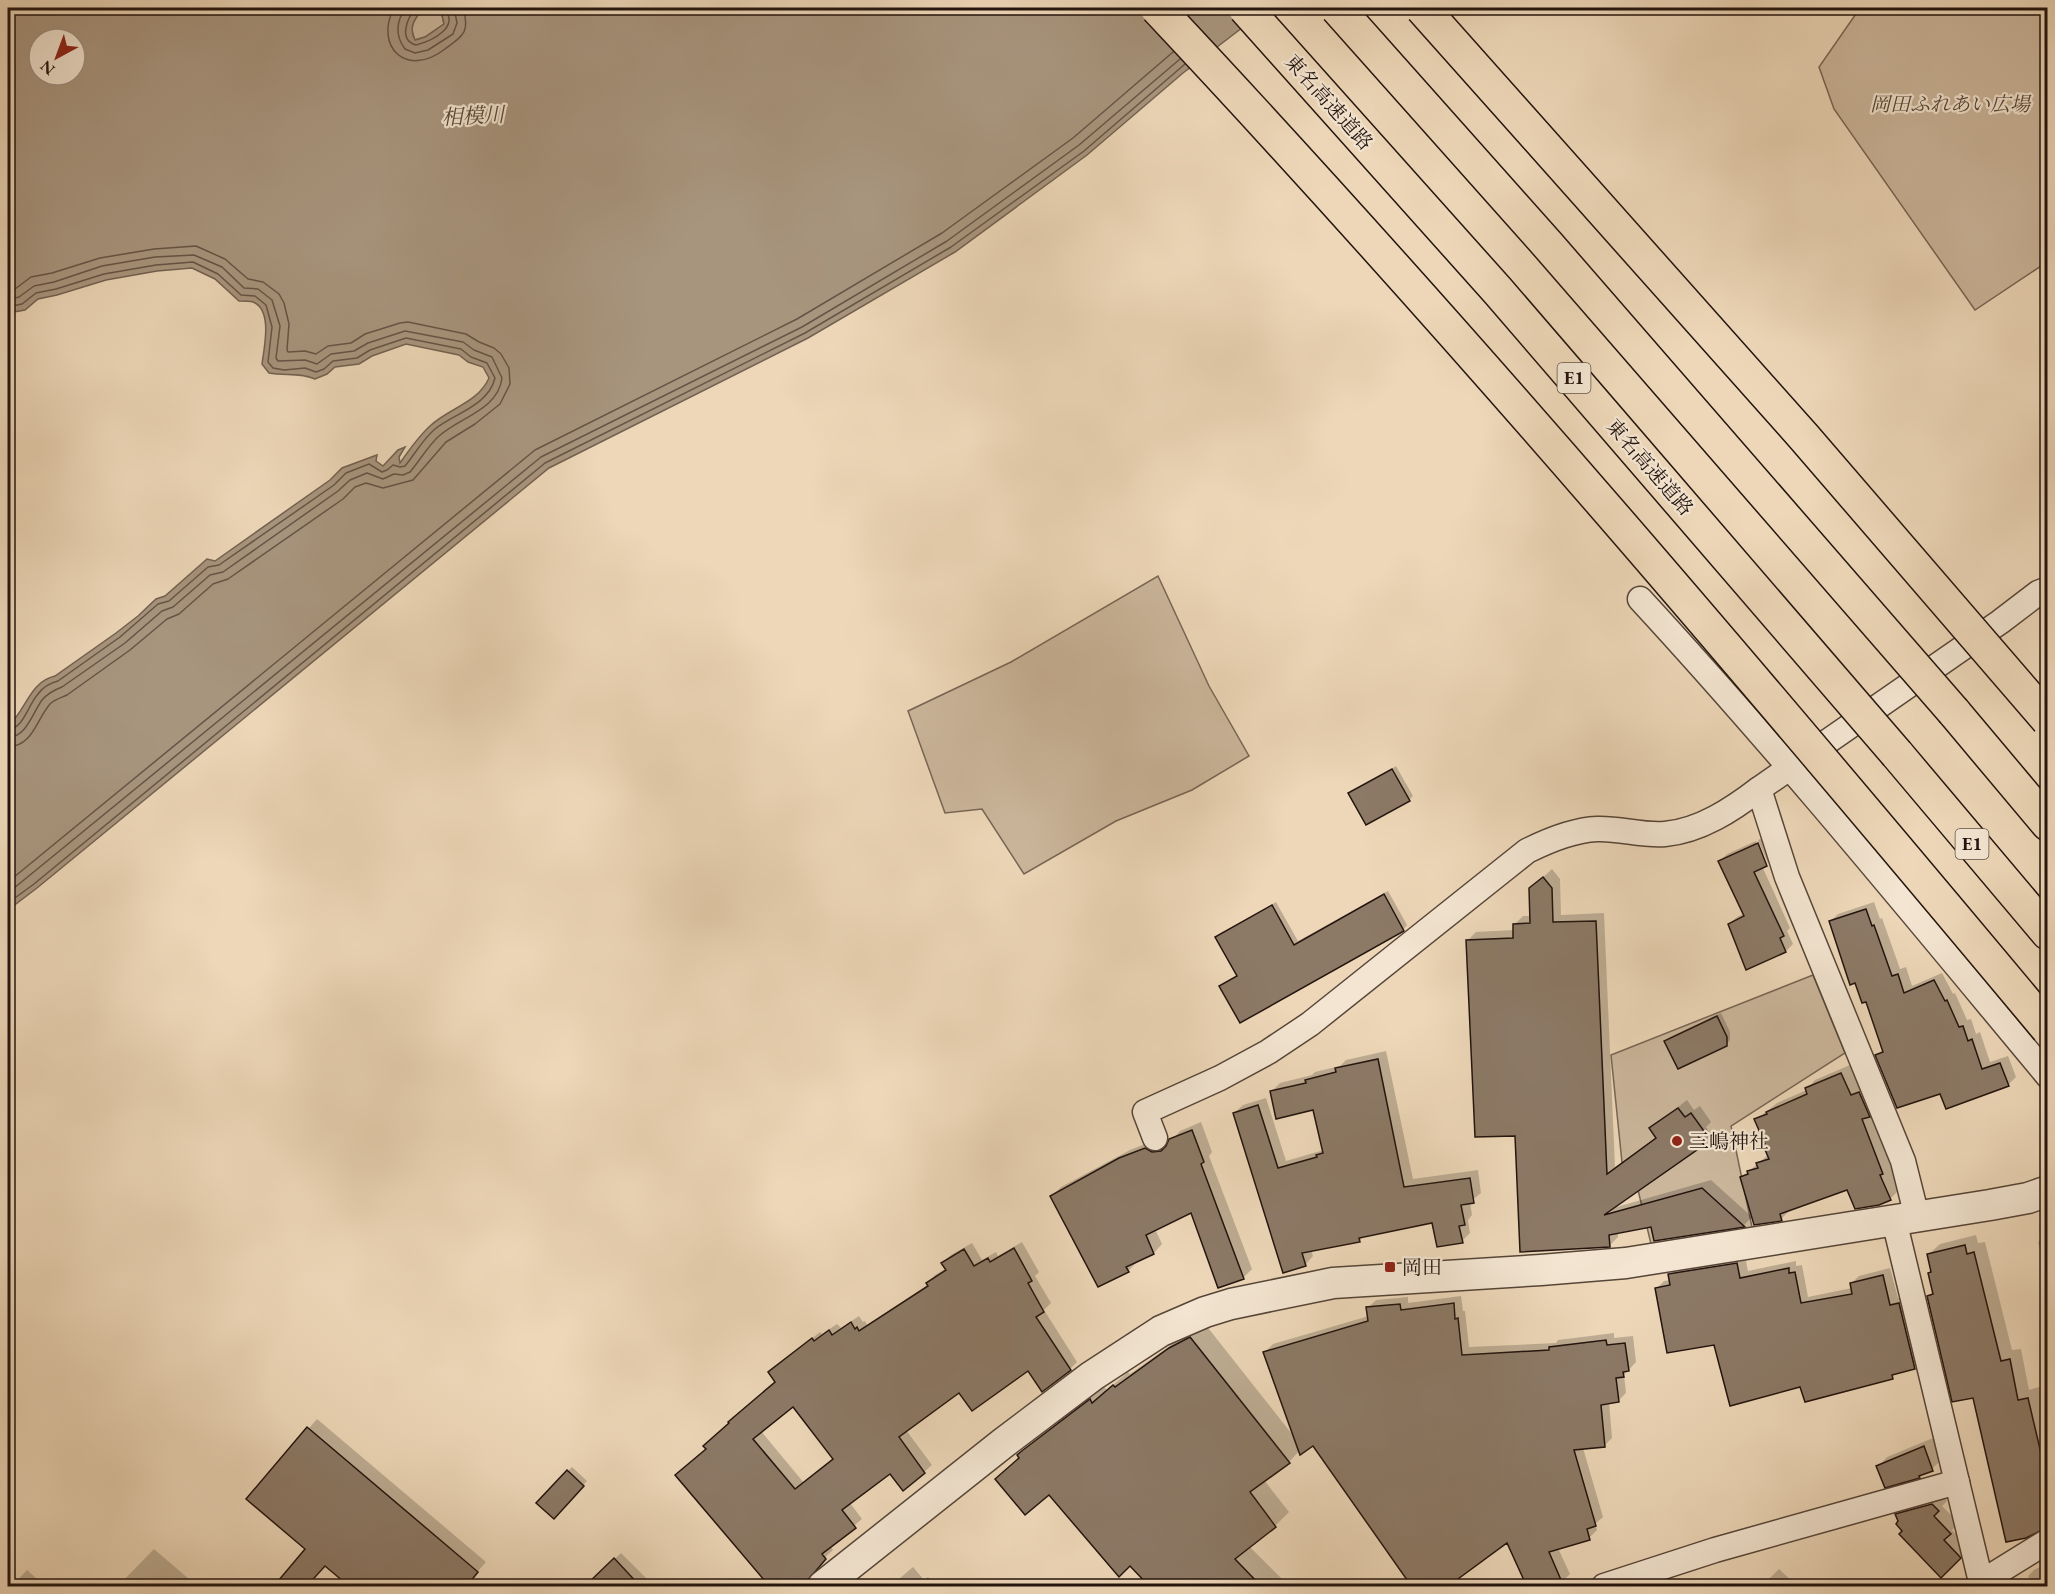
<svg xmlns="http://www.w3.org/2000/svg" width="2055" height="1594" viewBox="0 0 2055 1594" font-family="'EB Garamond','Noto Serif JP',serif">
<rect width="100%" height="100%" fill="#edd7b8"/>
<filter id="stains"><feTurbulence type="fractalNoise" baseFrequency=".00333" numOctaves="4"/><feColorMatrix values="0 0 0 0 .2 0 0 0 0 .09 0 0 0 0 .02 0 0 0 .5 -.17"/></filter>
<radialGradient id="worn" r=".72"><stop offset=".6" stop-color="#630" stop-opacity="0"/><stop offset="1" stop-color="#630" stop-opacity=".3"/></radialGradient>
<!-- green -->
<g fill="#cbb69b" stroke="#776554" stroke-width="1.5">
<path d="M423,8h12l7,7 2,9 -19,13 -10,3c-7,-15 0,-21 8,-32z"/>
<polygon points="1860,8 2047,8 2047,262 1975,310 1834,109 1819,67"/>
<polygon points="1158,576 1209,686 1249,756 1192,790 1116,821 1024,874 982,809 945,813 908,711 1011,662"/>
<polygon points="1813,975 1845,1053 1731,1126 1753,1232 1652,1248 1638,1190 1624,1182 1611,1055"/>
</g>
<!-- water -->
<path fill="#a8957e" stroke="#736151" stroke-width="1.5" fill-rule="evenodd" d="M8,8h415c-8,11 -15,18 -8,32l10,-3 19,-13 -2,-9 -7,-7h833l-85,65 -96,82 -132,97 -147,86 -259,130 -512,420 -29,22v-184c18,-15 21,-44 47,-50l61,-43 22,-17 18,-17 9,-3 42,-37 8,2 115,-81 12,-12 35,-13 -1,6 7,5 15,-16 7,-3 -6,10 1,6c9,-13 18,-26 30,-37 19,-18 48,-23 59,-48l-6,-11 -15,-5 -9,-7 -53,-11 -34,12 -13,8 -24,3 -8,7 -12,5c-15,-7 -30,-3 -46,-6l-7,-9c2,-16 11,-54 -9,-62 -4,-1 -10,-1 -14,-1l-24,-22 -23,-11 -35,3 -51,9 -49,15 -19,4 -13,11 -11,2 -6,7zM39,39h36v36h-36z"/>
<!-- shadow -->
<g fill="#0003" fill-rule="evenodd">
<polygon points="1396,766 1413,796 1409,800 1350,793"/>
<polygon points="1765,837 1773,857 1768,863 1758,840"/>
<polygon points="1756,841 1764,864 1767,864 1762,866 1790,928 1787,931 1793,944 1786,951 1746,968 1729,924 1737,917 1745,913 1720,861 1727,854"/>
<polygon points="1552,869 1560,879 1561,915 1604,913 1615,1167 1657,1137 1651,1128 1687,1100 1694,1110 1700,1106 1711,1122 1706,1127 1711,1135 1703,1143 1613,1208 1711,1180 1752,1217 1744,1225 1655,1239 1652,1225 1618,1232 1618,1237 1609,1246 1516,1134 1468,940 1476,932 1514,930 1514,925 1523,916 1531,916 1540,880"/>
<polygon points="1388,891 1407,925 1403,930 1221,987 1238,975 1217,937 1221,933 1276,902 1298,941"/>
<polygon points="1874,902 1880,919 1882,918 1900,969 1906,967 1912,986 1942,973 1953,994 1955,993 1967,1020 1971,1019 1976,1034 1980,1032 1990,1062 2008,1056 2016,1077 2008,1085 1941,1092 1877,1056 1883,1049 1867,1000 1830,922 1838,914"/>
<polygon points="1721,1013 1730,1032 1730,1040 1726,1045 1666,1042 1670,1037"/>
<polygon points="1386,1051 1413,1179 1478,1170 1481,1193 1470,1202 1472,1215 1468,1220 1470,1233 1462,1241 1434,1221 1364,1236 1359,1241 1311,1249 1313,1256 1305,1265 1234,1113 1243,1105 1266,1098 1286,1161 1324,1150 1314,1109 1272,1091 1280,1083 1312,1075 1315,1072 1340,1066 1346,1060"/>
<polygon points="1850,1065 1872,1113 1899,1190 1890,1199 1848,1188 1790,1210 1781,1219 1742,1177 1769,1154 1767,1144 1756,1120 1777,1103 1807,1090 1815,1080"/>
<polygon points="1201,1122 1212,1152 1209,1156 1252,1269 1243,1278 1192,1211 1155,1229 1162,1244 1154,1253 1137,1262 1128,1271 1052,1196 1061,1187 1130,1150 1155,1140 1162,1144 1169,1143 1180,1131"/>
<polygon points="2048,1220 2048,1269 2045,1269 2038,1242 2042,1239 2039,1228"/>
<polygon points="1976,1235 1978,1243 1985,1242 2012,1350 2021,1349 2029,1390 2039,1387 2048,1425 2048,1525 1974,1396 1929,1296 1934,1291 1929,1273 1932,1271 1928,1255 1940,1244"/>
<path d="M1022,1242l17,30 -4,4 16,27 -7,7 33,52 -7,7h-41l-70,22 -53,39 26,35 -8,7h-34l-40,31 12,16 -32,27 3,4 -38,36h-40l9,-8 -57,-130 30,-34 40,-33 -7,-9 50,-40 2,2 15,-10 4,4 18,-12 4,6 2,-1 2,4 62,-41 -1,-1 7,-8 12,-7 -4,-5 8,-8 21,-12 10,17 14,-8 2,4zM794,1405l40,54 -30,24 -43,-52z"/>
<polygon points="1745,1256 1748,1271 1796,1261 1796,1266 1802,1265 1808,1297 1852,1288 1851,1284 1859,1276 1890,1268 1898,1298 1907,1296 1922,1360 1914,1367 1898,1372 1892,1377 1801,1385 1715,1343 1657,1288 1664,1281 1671,1280 1670,1274 1678,1267"/>
<polygon points="1461,1296 1463,1311 1465,1311 1469,1347 1556,1343 1558,1340 1614,1333 1614,1338 1633,1336 1636,1362 1624,1375 1626,1393 1618,1401 1609,1402 1612,1438 1604,1446 1583,1448 1603,1517 1595,1524 1597,1530 1589,1538 1558,1548 1570,1574 1562,1582 1553,1586 1508,1541 1456,1579 1461,1586 1413,1586 1313,1444 1300,1450 1289,1462 1264,1480 1289,1512 1275,1526 1249,1546 1289,1586 1152,1586 1130,1564 1049,1493 997,1479 1033,1442 1104,1387 1107,1390 1128,1372 1130,1374 1185,1335 1205,1324 1295,1438 1265,1352 1273,1344 1369,1316 1368,1308 1376,1300 1408,1297 1408,1303"/>
<polygon points="317,1419 486,1562 465,1586 325,1564 248,1498"/>
<polygon points="1933,1438 1941,1460 1932,1469 1919,1476 1886,1486 1878,1467 1887,1457"/>
<polygon points="572,1467 587,1481 554,1517 538,1503"/>
<polygon points="1942,1495 1947,1501 1942,1506 1959,1523 1952,1530 1969,1548 1941,1575 1900,1522 1897,1514 1906,1505"/>
<polygon points="154,1549 197,1586 118,1586"/>
<polygon points="621,1553 654,1586 586,1586"/>
<polygon points="2048,1563 2048,1586 2033,1586 2028,1576 2034,1570"/>
<polygon points="913,1567 924,1580 928,1577 936,1586 891,1586"/>
<polygon points="1779,1569 1797,1586 1762,1586"/>
<polygon points="27,1570 45,1586 12,1586"/>
<polygon points="1357,1581 1363,1586 1351,1586"/>
<polygon points="1755,1581 1761,1586 1749,1586"/>
</g>
<g fill="none" stroke-linecap="round" stroke-linejoin="round">
<!-- shore -->
<g stroke="#665446" stroke-width="1.5">
<path d="M394,8c-20,38 12,71 51,41 19,-14 25,-17 18,-41"/>
<path d="M406,8c-10,12 -11,28 -1,41l10,4 13,-3 25,-16 4,-11 -3,-15"/>
<path d="M416,8c-9,10 -18,32 0,37 16,-4 46,-19 27,-37"/>
<path d="M8,290l7,-1 16,-12 21,-4 48,-15 54,-9 42,-3 29,13 23,20 15,3 16,12 5,9 5,21 -2,26 1,2 17,-1 11,3 12,-8 23,-3 14,-9 35,-11 8,-1 58,12 13,8 15,6 7,6 8,14 1,16 -10,20 -25,20 -29,18 -33,38 -30,8 -17,-5 -11,4 -12,12 -115,80 -15,5 -34,30 -12,5 -37,31 -63,45c-6,3 -12,4 -17,9 -14,16 -17,42 -42,43"/>
<path d="M8,300l11,-3 15,-11 20,-4 48,-16 53,-9 39,-2 28,12 22,21 14,1 14,11 8,26 -4,32 2,3 27,-1 12,4 14,-10 23,-3 14,-8 37,-12 58,11 11,8 18,7 10,21c-4,32 -42,39 -63,58 -11,10 -19,24 -29,36l-7,3 -9,-1 -11,5 -16,-6 -17,7 -12,11 -115,81 -13,3 -37,32 -11,4 -37,32 -63,44c-8,3 -14,6 -20,13 -10,14 -15,36 -34,38"/>
<path d="M8,310l4,-4 10,-2 14,-11 20,-4 48,-15 52,-9 37,-3 25,12 23,21 14,1 11,9 6,22 -4,35 5,6 11,2 21,-2 11,4 8,-3 9,-8 24,-3 13,-8 36,-12 55,11 10,8 16,6 8,15c-7,28 -40,35 -60,51 -12,10 -20,25 -30,37l-5,1 -7,-2 -6,5 -5,2 -13,-8 -23,9 -12,12 -115,80 -11,2 -39,34 -11,3 -38,33 -62,44c-8,2 -15,6 -20,13 -10,11 -14,34 -30,36"/>
<polyline points="8,882 535,450 797,319 942,233 1073,138 1173,52"/>
<polyline points="8,893 541,457 802,327 947,241 1079,145 1180,59"/>
<polyline points="8,903 34,884 545,463 805,333 951,247 1084,151 1185,64"/>
</g>
</g>
<!-- building -->
<g fill="#8c7966" stroke="#23140e" stroke-width="1.5" fill-rule="evenodd">
<polygon points="1392,769 1410,801 1366,825 1348,793"/>
<polygon points="1758,843 1767,866 1754,872 1784,936 1780,938 1786,952 1746,970 1728,924 1744,916 1718,861"/>
<polygon points="1543,877 1552,888 1553,922 1596,921 1607,1174 1656,1138 1649,1128 1678,1108 1685,1117 1691,1113 1704,1131 1698,1136 1704,1145 1604,1215 1702,1188 1745,1227 1654,1241 1651,1227 1609,1235 1610,1247 1520,1252 1515,1136 1475,1137 1466,940 1513,938 1513,924 1530,923 1529,888"/>
<polygon points="1384,894 1404,931 1240,1023 1219,986 1237,976 1215,937 1272,905 1294,945"/>
<polygon points="1866,909 1872,926 1874,925 1892,976 1898,974 1904,993 1934,980 1945,1001 1947,1000 1959,1027 1963,1026 1968,1041 1972,1039 1982,1069 2000,1063 2009,1086 1946,1109 1940,1094 1897,1108 1875,1055 1883,1052 1866,1002 1862,1003 1855,983 1850,985 1829,921"/>
<polygon points="1717,1016 1727,1037 1727,1046 1678,1069 1664,1041"/>
<polygon points="1378,1059 1404,1187 1470,1178 1474,1203 1461,1205 1465,1225 1459,1226 1463,1243 1437,1247 1432,1223 1359,1238 1360,1242 1302,1253 1306,1266 1283,1273 1233,1113 1258,1105 1278,1168 1317,1157 1316,1155 1323,1153 1313,1110 1276,1119 1270,1091 1306,1083 1305,1080 1336,1072 1335,1068"/>
<polygon points="1841,1073 1851,1095 1859,1092 1870,1117 1862,1119 1883,1174 1880,1175 1891,1200 1879,1205 1855,1209 1847,1190 1780,1214 1782,1221 1754,1225 1740,1177 1748,1174 1747,1171 1758,1168 1756,1163 1769,1159 1763,1145 1765,1144 1754,1119 1767,1114 1766,1112 1807,1094 1805,1088"/>
<polygon points="1192,1130 1204,1162 1201,1164 1244,1279 1218,1288 1191,1213 1146,1235 1154,1254 1126,1267 1129,1272 1098,1287 1050,1196 1119,1158 1145,1148 1152,1152 1161,1151 1166,1146 1169,1139"/>
<polygon points="1965,1245 1967,1254 1974,1252 2001,1361 2010,1359 2018,1400 2028,1398 2048,1483 2048,1527 2026,1538 2006,1542 1973,1398 1952,1402 1927,1296 1933,1294 1928,1273 1931,1272 1927,1254"/>
<path d="M1014,1248l18,33 -4,2 16,29 -8,5 35,53 -29,22 -14,-21 -56,40 -13,-18 -60,44 26,36 -22,18 -13,-17 -48,36 14,18 -34,26 4,5 -24,28h-32l-95,-112 31,-26 -3,-3 26,-23 -1,-1 47,-40 -7,-10 44,-34 2,3 15,-11 3,5 19,-13 4,7 2,-2 2,4 69,-45 -2,-3 20,-13 -5,-7 23,-14 10,17 14,-8 2,4zM793,1407l40,52 -38,30 -42,-50z"/>
<polygon points="1737,1263 1740,1278 1789,1268 1789,1273 1795,1272 1801,1303 1852,1294 1850,1283 1883,1275 1890,1305 1899,1303 1915,1369 1892,1375 1893,1379 1805,1402 1800,1387 1730,1406 1714,1345 1667,1353 1655,1288 1670,1285 1668,1274"/>
<polygon points="1454,1303 1455,1319 1458,1318 1462,1355 1549,1350 1549,1347 1606,1340 1607,1345 1625,1343 1629,1371 1623,1372 1624,1377 1616,1378 1619,1402 1601,1405 1605,1447 1574,1450 1596,1526 1587,1529 1590,1540 1549,1552 1564,1587 1527,1587 1507,1543 1447,1587 1412,1587 1313,1446 1300,1455 1263,1352 1368,1321 1366,1307 1400,1304 1401,1310"/>
<polygon points="1190,1337 1290,1463 1250,1492 1276,1527 1235,1559 1262,1587 1150,1587 1130,1566 1119,1577 1049,1495 1025,1515 995,1479 1019,1458 1017,1455 1023,1450 1090,1399 1092,1403 1113,1385 1115,1387 1169,1348"/>
<polygon points="307,1427 478,1572 466,1587 350,1587 325,1566 306,1587 273,1587 305,1549 246,1499"/>
<polygon points="1924,1446 1933,1471 1919,1476 1920,1478 1885,1488 1876,1466"/>
<polygon points="567,1470 584,1486 554,1519 536,1503"/>
<polygon points="1932,1504 1939,1511 1934,1516 1951,1534 1944,1540 1961,1558 1941,1578 1899,1534 1902,1531 1896,1524 1898,1521 1895,1514"/>
<polygon points="614,1558 641,1587 584,1587"/>
</g>
<g fill="none" stroke-linecap="round" stroke-linejoin="round">
<!-- minor casing -->
<g stroke="#564538" stroke-width="27">
<g id="minor">
<path d="M1640,599c142,154 274,316 408,477"/>
<path d="M1155,1138l-10,-26 75,-34 48,-26 42,-28 217,-173c22,-11 46,-21 70,-22 23,-1 45,7 68,5 35,-3 68,-25 94,-45"/>
<polyline points="1917,1217 1903,1161 1787,877 1759,789 2000,622 2038,593 2048,589"/>
<polyline points="1894,1220 1982,1586"/>
<polyline points="1980,1583 2048,1541"/>
<polyline points="1604,1586 1715,1550 1957,1482"/>
</g>
</g>
<!-- tertiary casing -->
<g stroke="#564538" stroke-width="33">
<polyline id="tertiary" points="823,1586 1002,1444 1092,1376 1161,1331 1205,1312 1231,1304 1333,1283 1541,1270 1626,1263 1990,1205 2028,1198 2048,1191"/>
</g>
<!-- motorway casing -->
<g stroke="#23140e" stroke-width="36">
<g id="motorway">
<polyline points="1954,712 2048,824"/>
<polyline points="1897,754 2048,933"/>
</g>
</g>
<!-- minor -->
<use href="#minor" stroke="#f3e5d1" stroke-width="24"/>
<!-- tertiary -->
<use href="#tertiary" stroke="#f3e5d1" stroke-width="30"/>
<!-- motorway -->
<use href="#motorway" stroke="#edd7b8" stroke-width="33"/>
<!-- motorway-bridge casing -->
<g stroke="#23140e" stroke-width="36" stroke-linecap="butt">
<g id="motorway-bridge">
<path d="M1157,8c309,329 601,674 891,1021"/>
<polyline points="1245,8 1498,291 1897,754"/>
<polyline points="1337,8 1548,245 1954,712"/>
<polyline points="1422,8 1804,437 2048,720"/>
</g>
</g>
<!-- motorway-bridge -->
<use href="#motorway-bridge" stroke="#edd7b8" stroke-width="33"/>
</g>
<!-- markers -->
<g fill="#8f2418" stroke="#f3e5d1" stroke-width="2">
<circle cx="1677" cy="1141" r="6"/>
<rect x="1384" y="1261" width="12" height="12" rx="3"/>
</g>
<g text-anchor="middle" stroke-width="4.5" stroke-linejoin="round" paint-order="stroke">
<!-- shield labels -->
<g fill="#f3e5d1" stroke="#615348" stroke-width="1.5">
<rect x="1557.5" y="363" width="33" height="30" rx="4.5"/>
<rect x="1955.5" y="829" width="33" height="30" rx="4.5"/>
</g>
<g font-size="18" font-weight="bold" fill="#23140e">
<text x="1574" y="384">E1</text>
<text x="1972" y="850">E1</text>
</g>
<!-- street labels -->
<g font-size="20" fill="#23140e" stroke="#f3e5d1">
<text transform="translate(1329 102) rotate(48)" y="7">東名高速道路</text>
<text transform="translate(1650 467) rotate(49)" y="7">東名高速道路</text>
</g>
<!-- park labels -->
<g font-size="20" font-style="italic" fill="#554538" stroke="#f3e5d1">
<text x="1950" y="111">岡田ふれあい広場</text>
</g>
<!-- poi labels -->
<g font-size="20" fill="#23140e" stroke="#f3e5d1" text-anchor="start">
<text x="1689" y="1148">三嶋神社</text>
<text x="1402" y="1274">岡田</text>
</g>
<!-- water labels -->
<g font-size="21" font-style="italic" fill="#58483b" stroke="#f3e5d1">
<text transform="translate(473 116) rotate(-3)" y="7">相模川</text>
</g>
</g>
<!-- margin -->
<rect width="2055" height="1594" fill="none" stroke="#edd7b8" stroke-width="30"/>
<rect x="9" y="9" width="2037" height="1576" fill="none" stroke="#23140e" stroke-width="3"/>
<rect x="15" y="15" width="2025" height="1564" fill="none" stroke="#23140e" stroke-width="1.5"/>
<!-- north arrow -->
<g transform="translate(57 57) rotate(221)"><circle r="28" fill="#f3e5d1" stroke="#a09183" stroke-width="1.5"/>
<path d="M0-4.5L10 22L0 15L-10 22Z" fill="#8f2418"/>
<text y="-9" font-size="16" font-weight="bold" text-anchor="middle" fill="#23140e">N</text>
</g>
<rect width="100%" height="100%" filter="url(#stains)"/>
<rect width="100%" height="100%" fill="url(#worn)"/>
</svg>
